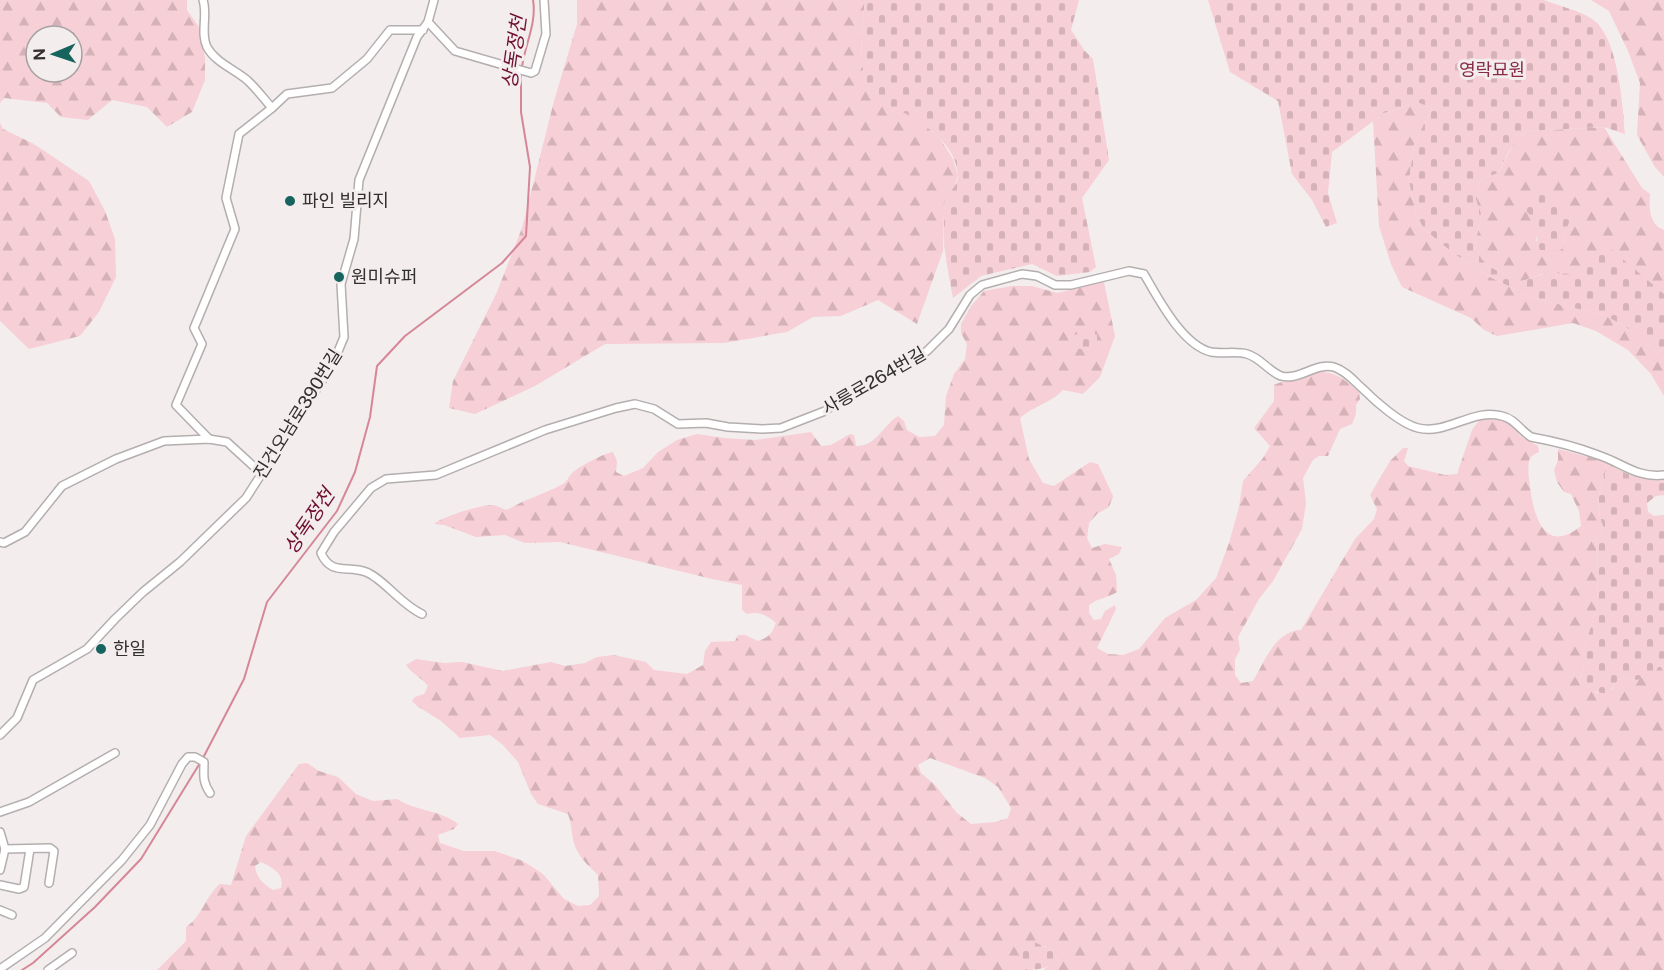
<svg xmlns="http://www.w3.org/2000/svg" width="1664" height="970" viewBox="0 0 1664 970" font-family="'Public Sans','Noto Sans KR',sans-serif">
<defs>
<pattern id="forest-firs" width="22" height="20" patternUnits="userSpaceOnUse" patternTransform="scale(1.5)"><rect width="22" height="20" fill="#f7cfd6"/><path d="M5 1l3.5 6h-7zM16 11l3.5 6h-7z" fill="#d4b2b8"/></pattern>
<pattern id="cemetery-stones" width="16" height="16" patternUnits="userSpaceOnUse" patternTransform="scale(1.5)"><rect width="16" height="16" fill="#f7cfd6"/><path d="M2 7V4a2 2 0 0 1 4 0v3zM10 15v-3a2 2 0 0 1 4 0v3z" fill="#d4b2b8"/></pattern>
</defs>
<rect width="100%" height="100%" fill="#f3edee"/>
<!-- forest -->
<g fill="url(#forest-firs)" fill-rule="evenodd">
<path d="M0,0h187v10l14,20 4,28v22l-13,32 -25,15 -20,-20 -35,-7 -24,20 -27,-3 -14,-14 -43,-5 -4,5zM36,36h36v36h-36z"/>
<path d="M577,0h288c-4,36 -8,65 7,99l19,6 30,17 18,15 14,22 5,16 -4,14 -10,13 -1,49 -26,73 -39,-24 -37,16 -28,1 -26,15 -63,11 -119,1 -70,42 -60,28 -26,-6 4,-27 44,-89 25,-64 32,-127 23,-77z"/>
<polygon points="1591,0 1664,0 1664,177 1655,167 1637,135 1640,83 1628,51 1609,11"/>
<polygon points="1412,99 1432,108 1414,144 1409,181 1416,214 1424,229 1453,253 1490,277 1531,297 1606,316 1626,327 1664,359 1664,396 1651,374 1628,350 1596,331 1573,323 1497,336 1484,330 1471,318 1402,287 1391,264 1379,226 1373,121 1384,113 1404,107"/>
<polygon points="0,123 3,129 34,144 89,181 105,211 115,239 116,277 99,312 80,336 29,349 0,321"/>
<path d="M1604,127l38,61 8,6c-1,14 -1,31 14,36v64l-26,-21 -59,3 -37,-2 -22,8 -32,-16 -7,-8 -6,-17 6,-20 -6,-25 6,-17 17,-6 17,-32 12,-10zM1544,196l28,18 -8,22 -1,12 -27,-7 2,-12 -3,-10z"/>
<path d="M1104,282l11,54 -15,41 -17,17 -20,-4c-12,13 -30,16 -43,28l9,41 14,24 11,3 36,-24 8,2 15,32 -4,11 -12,7 -8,9 -2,15 5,10 13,-4 17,3 -3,7 -10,5 7,16 1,17c-9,6 -19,6 -28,13v8l5,7 7,-1 4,-8 10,-6 1,4 -19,39 11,6 15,1 16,-6 26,-31 31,-18 20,-22 13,-35 10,-36 4,-26 20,-23 7,-12 -16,-18 20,-27v-16c9,-5 15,-3 24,-5 6,-2 12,-7 18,-8 18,-2 31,9 43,20l1,7 -4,6v9l-4,10 -12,5 -12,27h-9l-6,4 -10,18 3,25 -4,26 -29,52 -14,18 -21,38 2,13 -5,9v16l6,8 12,-2c12,-20 22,-50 48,-51l54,-91 19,-20 3,-10 -7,-14 20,-34 13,-13h5l-4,13 4,5 37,9 12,-1 15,-44 8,-11 20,1 12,4 8,12 18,10 1,6c-4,2 -9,4 -10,9 -2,10 1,24 2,33 5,31 18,58 50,32l-2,-15 -8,-17 -7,-2 -7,-10 -3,-12 4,-10v-11l46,12 3,7c-7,20 -13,38 -4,58l-7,18 2,60 -14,45v14l-5,20 18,10 15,-4 6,-9 8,-2 11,2 21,-13 6,-1v304h-621l15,-11 -4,-7 -9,-6 -23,18 6,6h-871l29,-29v-14c17,-11 19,-31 34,-43l11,1 15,-49 53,-72 8,-1 12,8 19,6 18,17 17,7 24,-2c18,12 44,11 61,25l-4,5 -16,6 2,8 24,8h31l28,10 20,13 21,25 14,7 12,-1 9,-9 -1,-21c-10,-10 -20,-18 -24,-32 -3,-10 -2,-19 -6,-29l-30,-10 -7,-10 -13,-32 -15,-17 -13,-10 -30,3 -19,-17 -24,-15 -5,-5 3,-4 9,-3 4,-8c-6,-8 -16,-12 -22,-21l10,-6 28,4 18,-1 41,9 48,-9 14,4 20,-3 12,-6 17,-2 32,7 8,8 33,4 16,-9 2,-14 6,-9 24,-1 3,-6h7l13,6c11,-4 14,-7 18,-18 -8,-8 -18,-12 -29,-9l-5,-4v-25l-30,-6 -152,-37 -35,1 -20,-8 -29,2 -32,-12 -10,-1c7,-7 49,-20 59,-19 5,1 10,4 14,5 18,-11 38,-16 56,-26 5,-3 5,-7 9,-11 6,-6 33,-20 41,-21l4,9 -1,11 8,4 19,-8 15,-16 19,-12 20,-6 27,4 31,2 56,-8 10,14 10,-1 19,-11 4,1 2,11c20,1 28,-22 42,-30l6,5 3,9 12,7 16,-1 9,-11 2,-29 8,-22 11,-15 2,-15 -6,-11v-9l10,-18 13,-15 28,-5h20l25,7zM930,758l55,20 13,9 13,21 -3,10 -13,4 -24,2 -15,-12 -20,-26 -15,-13 -3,-8zM261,862c11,5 24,12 20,26l-8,2c-10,-6 -17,-13 -18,-24z"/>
</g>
<!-- cemetery -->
<g fill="url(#cemetery-stones)">
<path d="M865,0h214l-8,30 14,21 8,8 16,101 -27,38 14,69 -6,5 -33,4 -25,-12 -51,12 -28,22c-5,-27 -10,-48 -9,-77 0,-5 -2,-13 0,-18 3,-11 14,-15 14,-28 -2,-39 -55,-66 -86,-75 -15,-35 -11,-64 -7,-100z"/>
<path d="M1208,0h336c15,6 34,10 48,19 26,16 31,87 33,115l-21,-7 -77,4c-15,10 -21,26 -29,42l-17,6 -6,17 6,18v7l-6,20 6,17 7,8 32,16c23,-9 35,-12 59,-6l2,-10 26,-20 57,48v65l-38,-32 -20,-11 -75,-19 -41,-20 -37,-24 -29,-24 -8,-15 -7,-33 5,-37 18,-36 -20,-8 -8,7 -20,6 -52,39 -4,41 9,30 -11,4 -14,-27 -20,-26 -14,-73 -48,-29z"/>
<path d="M1535,194l9,1 28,19 -8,22 -1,12 -4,3 -19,-1c-7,-16 3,-24 -13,-38v-10z"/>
<path d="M1078,330l19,1v14c-9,5 -16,6 -25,1l-1,-8z"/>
<path d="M1604,461c18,11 39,22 60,19v15l-8,1 -9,7 1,9 6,4 10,-1v151l-6,1 -2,5 -19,8 -11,-2 -8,2c-15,23 -17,8 -36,11l-3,-8 5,-20v-14l14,-45 -2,-60 7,-18c-9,-21 -3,-38 4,-58z"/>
<path d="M1034,942l27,12c-8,13 -19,16 -33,16l-6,-6 1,-17z"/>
</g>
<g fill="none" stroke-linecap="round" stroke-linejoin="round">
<!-- stream -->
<g stroke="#d68797" stroke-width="2">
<path d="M522,67c3,-23 15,-44 11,-67"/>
<polyline points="203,758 244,679 267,602 337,511 355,472 370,417 377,366 405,336 502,263 526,236 530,167 521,112 521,73"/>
<polyline points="22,970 33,963 95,907 141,859 200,763"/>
</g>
<!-- minor casing -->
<g stroke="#b4aeaf" stroke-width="10">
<g id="minor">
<path d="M203,0c5,15 -3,33 4,47 8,15 27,22 40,33 9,8 17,19 25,28"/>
<polyline points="428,22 455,51 531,73 535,71 546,34 544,0"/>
<polyline points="209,439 176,405 202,344 194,328 235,229 226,198 239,134 272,108 287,94 332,88 367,59 390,30 423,30"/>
<polyline points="0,542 4,543 25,532 62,486 116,459 164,441 209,439 227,442 261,473"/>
<path d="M422,614c-22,-10 -38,-35 -56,-42 -19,-7 -35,4 -45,-19l13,-21 37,-44 15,-9 50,-4 109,-45 71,-22 19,-4 19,5 24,15 28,-1 22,4 34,2 19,-1 44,-17 29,-23 21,-7 52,-30 22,-22 21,-34 12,-10 40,-11 15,2 18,9h16l58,-14 15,3c14,24 38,71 67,78 12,2 25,-1 36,2 14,4 21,17 34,22 18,5 35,-14 53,-9 12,4 20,14 29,22 13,13 38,35 55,39 30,7 54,-20 84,-12 13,3 18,14 29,21 22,4 46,10 67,18 25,8 38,23 66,20"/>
<polyline points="0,735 17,718 33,680 87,649 115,619 143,592 180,562 246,498 325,376 337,354 344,337 341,284 354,239 359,180 417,37 428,22 434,0"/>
<polyline points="0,812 29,802 115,753"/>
<polyline points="0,832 5,849 0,870"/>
<polyline points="5,849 50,848 54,851 49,883"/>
<polyline points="0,885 19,889 24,887 30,849"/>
<polyline points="0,910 12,915"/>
<path d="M0,969l45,-31 77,-78 28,-35 32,-61 6,-7h7l9,5c0,13 -2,19 6,31"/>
<polyline points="48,970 72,953"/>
</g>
</g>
<!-- minor -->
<use href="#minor" stroke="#fff" stroke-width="7"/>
</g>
<!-- markers -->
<g fill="#17635d" stroke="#f3edee" stroke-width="2">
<circle cx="290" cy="201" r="6"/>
<circle cx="339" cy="277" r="6"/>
<circle cx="101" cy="649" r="6"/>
</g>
<g text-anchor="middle" stroke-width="6" stroke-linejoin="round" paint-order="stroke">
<!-- park labels -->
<g font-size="18" fill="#892a46" stroke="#f3edee">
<text x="1492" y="76">영락묘원</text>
</g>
<!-- poi labels -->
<g font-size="18" fill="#312f2f" stroke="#f3edee" text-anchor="start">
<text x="302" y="207">파인 빌리지</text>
<text x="351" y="283">원미슈퍼</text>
<text x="113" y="655">한일</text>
</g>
<!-- street labels -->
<g font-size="18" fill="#312f2f" stroke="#f3edee">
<text transform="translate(874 381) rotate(-30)" y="6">사릉로264번길</text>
<text transform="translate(298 414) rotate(-58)" y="6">진건오남로390번길</text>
</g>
<!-- water labels -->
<g font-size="20" font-style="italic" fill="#6f0f31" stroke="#f3edee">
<text transform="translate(514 52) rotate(-82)" y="7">상독정천</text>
<text transform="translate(309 521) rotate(-56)" y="7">상독정천</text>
</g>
</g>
<!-- north arrow -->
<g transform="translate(54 54) rotate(268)"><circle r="28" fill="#f3edee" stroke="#a5a1a2" stroke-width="1.5"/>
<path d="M0-4.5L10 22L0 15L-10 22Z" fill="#17635d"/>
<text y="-9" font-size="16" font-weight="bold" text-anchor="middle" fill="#312f2f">N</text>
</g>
</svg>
